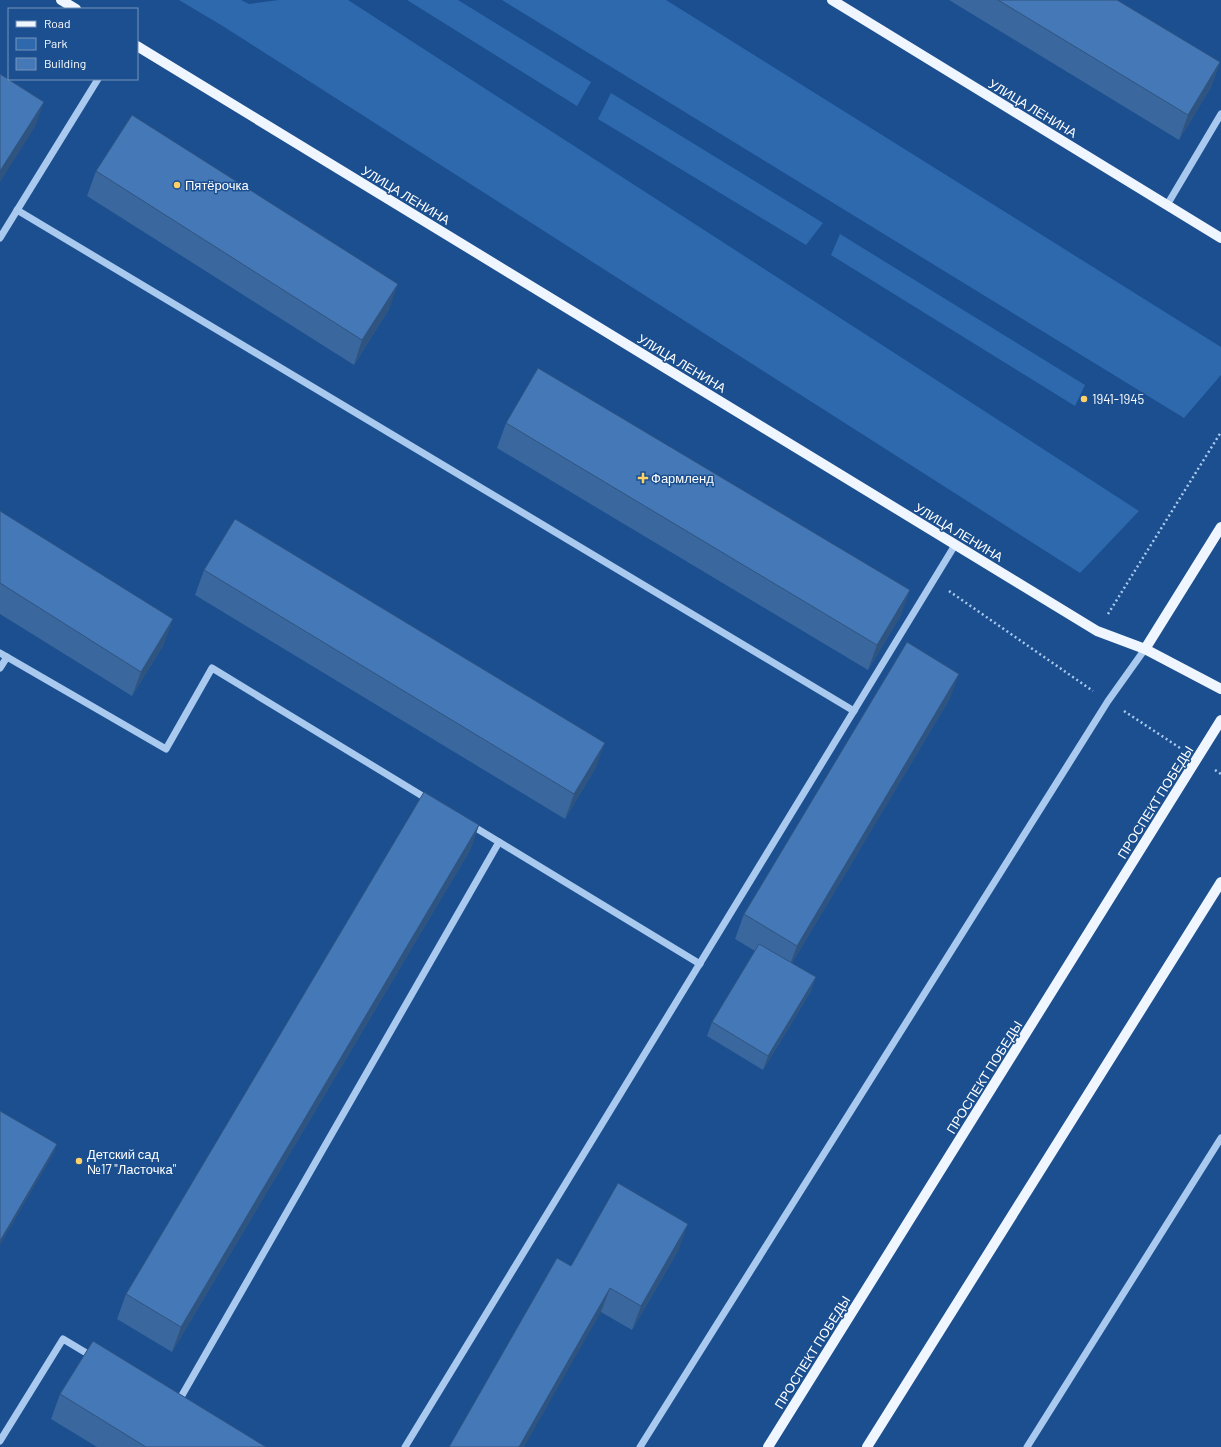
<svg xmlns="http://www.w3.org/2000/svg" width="1221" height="1447" viewBox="0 0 1221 1447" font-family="Barlow,sans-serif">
<rect width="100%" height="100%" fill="#1b4f8f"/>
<!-- green -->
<g fill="#2e69ad">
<polygon points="179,0 241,0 249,4 279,0 348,0 1139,511 1080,573 221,25"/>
<polygon points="407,0 458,0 591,82 577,106"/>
<polygon points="502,0 666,0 1221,347 1221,375 1184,418"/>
<polygon points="611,93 823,223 806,245 598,119"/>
<polygon points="840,234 1085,385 1075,406 831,255"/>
</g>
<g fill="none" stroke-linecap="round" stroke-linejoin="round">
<!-- path -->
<g stroke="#a9c9ee" stroke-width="2.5" stroke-dasharray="2 3" stroke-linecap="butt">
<polyline points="949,591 1093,691"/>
<polyline points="1108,614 1221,432"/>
<polyline points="1124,711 1180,748"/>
<polyline points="1215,770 1221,774"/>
</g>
<!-- minor -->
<g stroke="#a9c9ee" stroke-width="7">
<polyline points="1167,205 1221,114"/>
<polyline points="17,210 854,711"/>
<polyline points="0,238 98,79"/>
<polyline points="0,653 7,657 0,668"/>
<polyline points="7,657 166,749 212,668 429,800"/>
<polyline points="471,825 700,964"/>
<polyline points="177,1404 499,842"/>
<polyline points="0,1441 63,1339 93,1357"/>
<polyline points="405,1447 955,545"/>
<polyline points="640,1447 1108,701 1145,649"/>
<polyline points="1027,1447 1221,1138"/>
</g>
<!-- major -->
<g stroke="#f0f6ff" stroke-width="10">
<polyline points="61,0 76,9"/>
<polyline points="832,0 1221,238"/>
<polyline points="137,46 1097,631 1145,649 1221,689"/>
<polyline points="1145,649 1221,527"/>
<polyline points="768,1447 1221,720"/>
<polyline points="867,1447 1221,882"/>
</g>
</g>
<!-- wall -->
<g fill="#3a679d">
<polygon points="949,0 1117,0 1220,62 1211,87 1179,140"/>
<polygon points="96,171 389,309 354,365 87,196"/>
<polygon points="506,423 901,615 868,670 497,448"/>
<polygon points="0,511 164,644 132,696 0,614"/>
<polygon points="204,570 596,767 565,819 195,595"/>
<polygon points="950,698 792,963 816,977 811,991 763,1070 707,1036 712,1022 755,951 735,939 744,914"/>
<polygon points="479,825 470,850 172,1352 117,1319 126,1294"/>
<polygon points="679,1249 632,1330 601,1312 571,1266"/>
<polygon points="60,1394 266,1447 97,1447 51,1419"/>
</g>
<!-- shaded-wall -->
<g fill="#305480">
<polygon points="1220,62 1211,87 1179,140 1188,115"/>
<polygon points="44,102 35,127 0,182 0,171"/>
<polygon points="398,284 389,309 354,365 362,340"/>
<polygon points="910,590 901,615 868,670 877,645"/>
<polygon points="173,619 164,644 132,696 141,672"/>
<polygon points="959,674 950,698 788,970 797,946"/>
<polygon points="605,743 596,767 565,819 574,794"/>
<polygon points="479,825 470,850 172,1352 181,1327"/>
<polygon points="816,977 811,991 763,1070 768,1056"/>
<polygon points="57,1144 54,1153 0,1245 0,1241"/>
<polygon points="688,1224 679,1249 632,1330 641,1306"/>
<polygon points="610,1288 601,1312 524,1447 519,1447"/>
</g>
<!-- building -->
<g fill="#4478b7" stroke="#305480">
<polygon points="998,0 1117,0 1220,62 1188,115"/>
<polygon points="0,74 44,102 0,171"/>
<polygon points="132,115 398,284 362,340 96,171"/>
<polygon points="538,368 910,590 877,645 506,423"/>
<polygon points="0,511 173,619 141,672 0,583"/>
<polygon points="235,519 605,743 574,794 204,570"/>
<polygon points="907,642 959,674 797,946 744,914"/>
<polygon points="424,792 479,825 181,1327 126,1294"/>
<polygon points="759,944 816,977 768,1056 712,1022"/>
<polygon points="0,1111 57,1144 0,1241"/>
<polygon points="618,1183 688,1224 641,1306 610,1288 519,1447 449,1447 557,1258 571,1266"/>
<polygon points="93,1341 266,1447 146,1447 60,1394"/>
</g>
<!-- markers -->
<g fill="#ffd166" stroke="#1b4f8f" stroke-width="1.5">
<circle cx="177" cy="185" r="4"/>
<circle cx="1084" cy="399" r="4"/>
<path d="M641 472h4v4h4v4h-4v4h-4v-4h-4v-4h4z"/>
<circle cx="79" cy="1161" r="4"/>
</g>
<g text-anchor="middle" stroke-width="3" stroke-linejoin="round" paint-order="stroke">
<!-- street labels -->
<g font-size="13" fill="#fff" stroke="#1b4f8f">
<text transform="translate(1033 108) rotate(31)" y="5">УЛИЦА ЛЕНИНА</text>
<text transform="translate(406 195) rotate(31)" y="5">УЛИЦА ЛЕНИНА</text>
<text transform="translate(682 363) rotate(31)" y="5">УЛИЦА ЛЕНИНА</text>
<text transform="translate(959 532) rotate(31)" y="5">УЛИЦА ЛЕНИНА</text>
<text transform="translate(1155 802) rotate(-58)" y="5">ПРОСПЕКТ ПОБЕДЫ</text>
<text transform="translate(984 1077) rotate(-58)" y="5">ПРОСПЕКТ ПОБЕДЫ</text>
<text transform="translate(812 1352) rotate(-58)" y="5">ПРОСПЕКТ ПОБЕДЫ</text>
</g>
<!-- poi labels -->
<g font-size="13" fill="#fff" stroke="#1b4f8f" text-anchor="start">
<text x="185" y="190">Пятёрочка</text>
<text x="1092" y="404">1941-1945</text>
<text x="651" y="483">Фармленд</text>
<text x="87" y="1159">Детский сад<tspan x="87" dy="15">№17 "Ласточка"</tspan></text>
</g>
</g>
<!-- legend -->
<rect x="8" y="8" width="130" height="72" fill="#1b4f8f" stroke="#7695bc"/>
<rect x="16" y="21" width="20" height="6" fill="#f0f6ff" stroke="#7695bc"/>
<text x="44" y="28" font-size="12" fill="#ffffff">Road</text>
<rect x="16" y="38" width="20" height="12" fill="#2e69ad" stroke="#7695bc"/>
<text x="44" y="48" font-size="12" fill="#ffffff">Park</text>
<rect x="16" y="58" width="20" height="12" fill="#4478b7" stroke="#7695bc"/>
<text x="44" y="68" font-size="12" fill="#ffffff">Building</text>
</svg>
